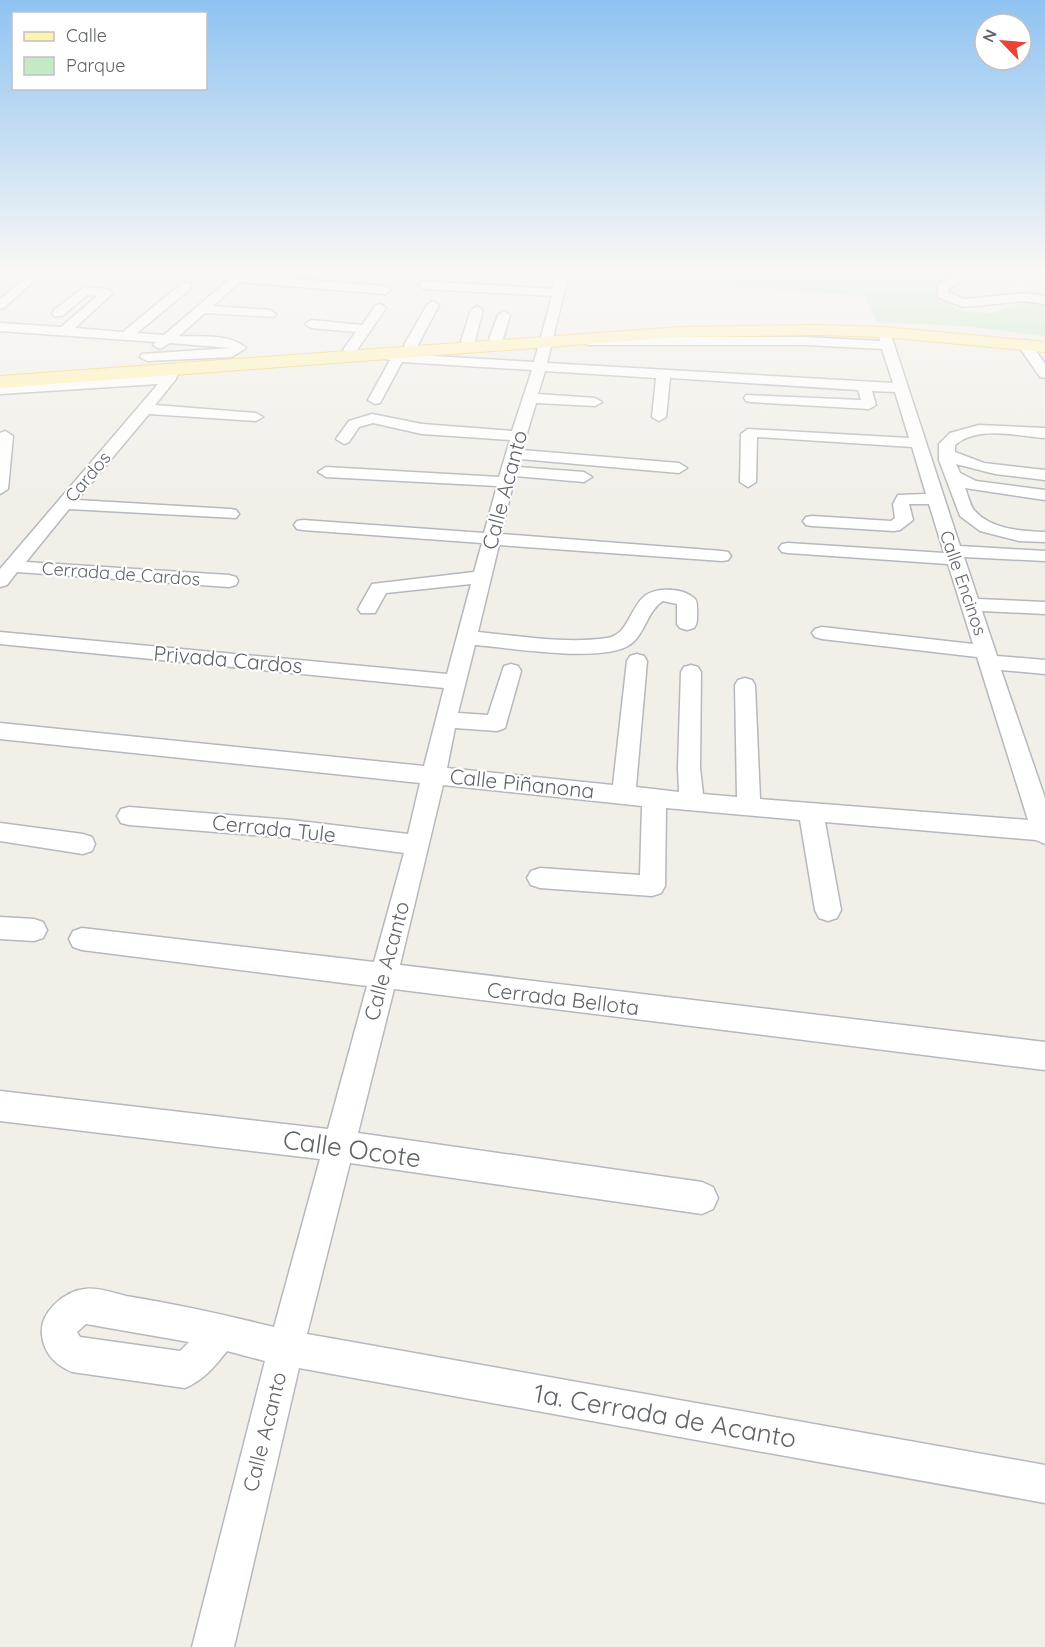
<svg xmlns="http://www.w3.org/2000/svg" width="1045" height="1647" viewBox="0 0 1045 1647" font-family="Quicksand,sans-serif">
<rect width="100%" height="100%" fill="#f1efe8"/>
<!-- green -->
<polygon fill="#c5e8c5" points="559,270 960,270 941,284 936,291 939,298 965,312 993,313 1029,299 1045,302 1045,336 963,326 877,322 864,296 716,285 715,278"/>
<g fill="none" stroke-linecap="round" stroke-linejoin="round">
<!-- minor casing -->
<g stroke="#b5b8bc" stroke-width="3">
<g id="minor">
<path d="M240,270h13l-5,5 137,11 6,4 -6,4 -145,-12 -27,24 57,4 6,4 -2,3 -69,-4 -26,23c19,1 52,-3 67,12l-14,9 -85,4 -7,-4 2,-3 88,-6 -60,-5 -10,6 -7,-4 3,-3 -156,-11v-8l61,4 36,-31 -10,-1 -25,21h-8l-2,-3 2,-3 30,-23 23,2 6,4 -38,35 48,4 59,-49h8v6l-53,44 27,2z"/>
<path d="M526,270h34l8,6 -21,87 346,20 -11,-34 -76,-4h-218l-7,-4 7,-4h218l74,4 -2,-9 1,-3h10l71,217 85,5v10l-81,-4 14,42 67,3v12l-63,-3 15,45 48,4v14l-44,-4 44,128v46l-9,-4 -211,-18 16,88 -4,8 -9,3 -9,-3 -4,-8 -15,-90 -134,-12 -1,78 -4,7 -9,3 -112,-8 -9,-3 -4,-7 4,-7 9,-3 100,7 2,-69 -199,-21 -43,180 645,77v28l-651,-81 -36,144 344,49 11,5 5,11 -5,11 -11,5 -352,-51 -43,171 738,131v38l-746,-135 -65,279h-42l73,-286 -38,-10c-13,16 -23,29 -42,37l-113,-16c-16,-7 -28,-18 -30,-37 -3,-22 22,-44 43,-46 12,-2 29,4 41,7 50,8 99,19 148,31l46,-168 -320,-38v-30l328,38 39,-143 -285,-36 -9,-3 -4,-8 4,-8 9,-3 292,34 30,-109 -113,-15 -162,-13 -8,-2 -4,-7 4,-7 8,-2 162,13 117,14 12,-51 -420,-44v-16l424,43 20,-78 -444,-44v-12l447,42 24,-90 -85,9 -11,20h-14l-3,-4 14,-25 102,-12 8,-29 -179,-13 -6,-1 -3,-4 3,-4 6,-1 181,13 13,-47 -171,-9 -8,-5 8,-5 173,10 11,-37 -88,-6 -49,-11 -14,4 -10,15 -5,2 -8,-5 13,-18 23,-7 50,10 90,7 20,-61 -130,-8 -22,41 -5,1 -7,-4 22,-40 -16,-4 -2,-3 2,-3 5,-1 19,5 136,8 18,-66 -128,-7 -6,-4 6,-4 129,8 2,-13 -23,-3zM545,371l111,7 -4,39 7,4 7,-4 4,-39 188,12 3,10 -115,-5 -2,3 2,3 5,1 118,7 7,-4 -4,-14 23,1 14,46 -161,-9 -7,5 -1,48 8,5 8,-5 1,-45 155,10 14,47 -28,1 -5,9 2,14 -4,3 -79,-5 -6,1 -3,4 3,4 6,1 82,5 6,-1 13,-10 -4,-16h20l15,49 -156,-10 -6,1 -3,4 3,4 6,1 160,11 25,80 -151,-17 -7,2 -3,4 3,4 7,2 155,18 51,163 -268,-21 -5,-114 -3,-5 -7,-2 -7,2 -3,5 2,112 -34,-3 -3,-26 1,-96 -3,-5 -7,-2 -7,2 -3,5 -3,96 1,24 -43,-5 11,-126 -3,-5 -7,-2 -7,2 -3,5 -14,124 -166,-17 8,-40 42,3 8,-3 16,-57 -3,-5 -7,-2 -7,2 -16,49 -30,-2 17,-68c37,3 118,17 151,2 19,-9 20,-36 37,-46l14,3v20l3,4 7,2 7,-2c3,-4 3,-7 3,-13 0,-5 1,-14 -3,-17 -11,-10 -36,-11 -48,-3 -16,11 -17,40 -39,43 -42,6 -87,-2 -129,-6l21,-87 223,16 6,-1 3,-4 -3,-4 -6,-1 -221,-17 14,-58 69,6 8,-5 -8,-5 -66,-5 2,-8 159,14 8,-5 -8,-5 -157,-13 14,-47 59,3 7,-4 -7,-4 -57,-4zM86,1324l103,18 -9,9 -100,-14 -3,-5z"/>
<polygon points="962,270 974,270 968,277 948,289 948,292 964,299 1025,293 1045,296 1045,304 1025,301 963,307 938,297 938,285"/>
<polygon points="30,275 36,279 34,281 4,308 0,309 0,299"/>
<polygon points="433,301 439,305 418,345 416,348 406,348 404,345 427,305"/>
<polygon points="380,304 386,308 355,353 350,354 343,350 356,332 311,328 305,324 311,320 362,325 376,305"/>
<polygon points="477,306 483,310 475,341 468,345 463,344 461,341 471,310"/>
<polygon points="504,311 510,315 503,339 501,342 491,342 489,339 498,315"/>
<polygon points="1024,340 1029,341 1045,364 1045,378 1040,377 1017,344"/>
<polygon points="172,366 179,370 176,379 155,405 256,413 263,417 256,421 149,414 77,500 230,509 236,510 239,514 236,518 69,509 26,562 229,575 236,577 238,581 236,585 229,587 17,572 7,585 0,587 0,569 6,562 158,384 0,394 0,386 163,375 167,367"/>
<path d="M979,425l66,3v10c-28,-2 -67,-13 -90,7v7l29,11 61,7v10l-50,-6 -39,-10 4,9 16,8 69,9v10l-80,-12c3,7 5,17 9,22 17,20 48,21 71,22v10l-26,-1 -39,-10 -20,-15 -21,-56v-16l11,-11z"/>
<polygon points="5,431 13,436 8,489 0,494 0,433"/>
<polygon points="0,823 83,834 92,837 95,844 92,851 83,854 0,841"/>
<polygon points="0,917 34,919 43,922 47,930 43,938 34,941 0,939"/>
</g>
</g>
<!-- major casing -->
<g stroke="#f2c960" stroke-width="2">
<polygon id="major" points="818,325 884,327 1045,342 1045,352 884,337 818,335 680,337 0,388 0,376 680,327"/>
</g>
<!-- minor -->
<use href="#minor" fill="#fff" fill-rule="evenodd"/>
<!-- major -->
<use href="#major" fill="#fff2af" fill-rule="evenodd"/>
</g>
<!-- sky -->
<linearGradient id="sky" x2="0" y2="1"><stop stop-color="#8fc3f1"/><stop offset="0.54" stop-color="#f9f8f5"/><stop offset="1" stop-color="#f9f8f5" stop-opacity="0"/></linearGradient>
<rect width="1045" height="501" fill="url(#sky)"/>
<g text-anchor="middle" stroke-width="4.5" stroke-linejoin="round" paint-order="stroke">
<!-- far-street labels -->
<g font-size="18" fill="#5f6368" stroke="#fff">
<text transform="translate(88 477) rotate(-50)" y="6">Cardos</text>
<text transform="translate(121 574) rotate(4)" y="6">Cerrada de Cardos</text>
<text transform="translate(963 583) rotate(71)" y="6">Calle Encinos</text>
</g>
<!-- street labels -->
<g font-size="21" fill="#5f6368" stroke="#fff">
<text transform="translate(505 490) rotate(-75)" y="7">Calle Acanto</text>
<text transform="translate(228 660) rotate(5)" y="7">Privada Cardos</text>
<text transform="translate(522 784) rotate(6)" y="7">Calle Piñanona</text>
<text transform="translate(274 829) rotate(6)" y="7">Cerrada Tule</text>
<text transform="translate(387 961) rotate(-75)" y="7">Calle Acanto</text>
<text transform="translate(563 999) rotate(7)" y="7">Cerrada Bellota</text>
<text transform="translate(265 1432) rotate(-76)" y="7">Calle Acanto</text>
</g>
<!-- near-street labels -->
<g font-size="26" fill="#5f6368" stroke="#fff">
<text transform="translate(352 1149) rotate(8)" y="9">Calle Ocote</text>
<text transform="translate(665 1416) rotate(10)" y="9">1a. Cerrada de Acanto</text>
</g>
</g>
<!-- legend -->
<rect x="12" y="12" width="195" height="78" fill="#ffffff" stroke="#bfc1c3" stroke-width="1.5"/>
<rect x="24" y="32" width="30" height="9" fill="#fff2af" stroke="#bfc1c3" stroke-width="1.5"/>
<text x="66" y="42" font-size="18" fill="#5f6368">Calle</text>
<rect x="24" y="57" width="30" height="18" fill="#c5e8c5" stroke="#bfc1c3" stroke-width="1.5"/>
<text x="66" y="72" font-size="18" fill="#5f6368">Parque</text>
<!-- north arrow -->
<g transform="translate(1003 42) rotate(295)"><circle r="28" fill="#ffffff" stroke="#bfc1c3" stroke-width="1.5"/>
<path d="M0-4.5L10 22L0 15L-10 22Z" fill="#ea4335"/>
<text y="-9" font-size="16" font-weight="bold" text-anchor="middle" fill="#5f6368">N</text>
</g>
</svg>
